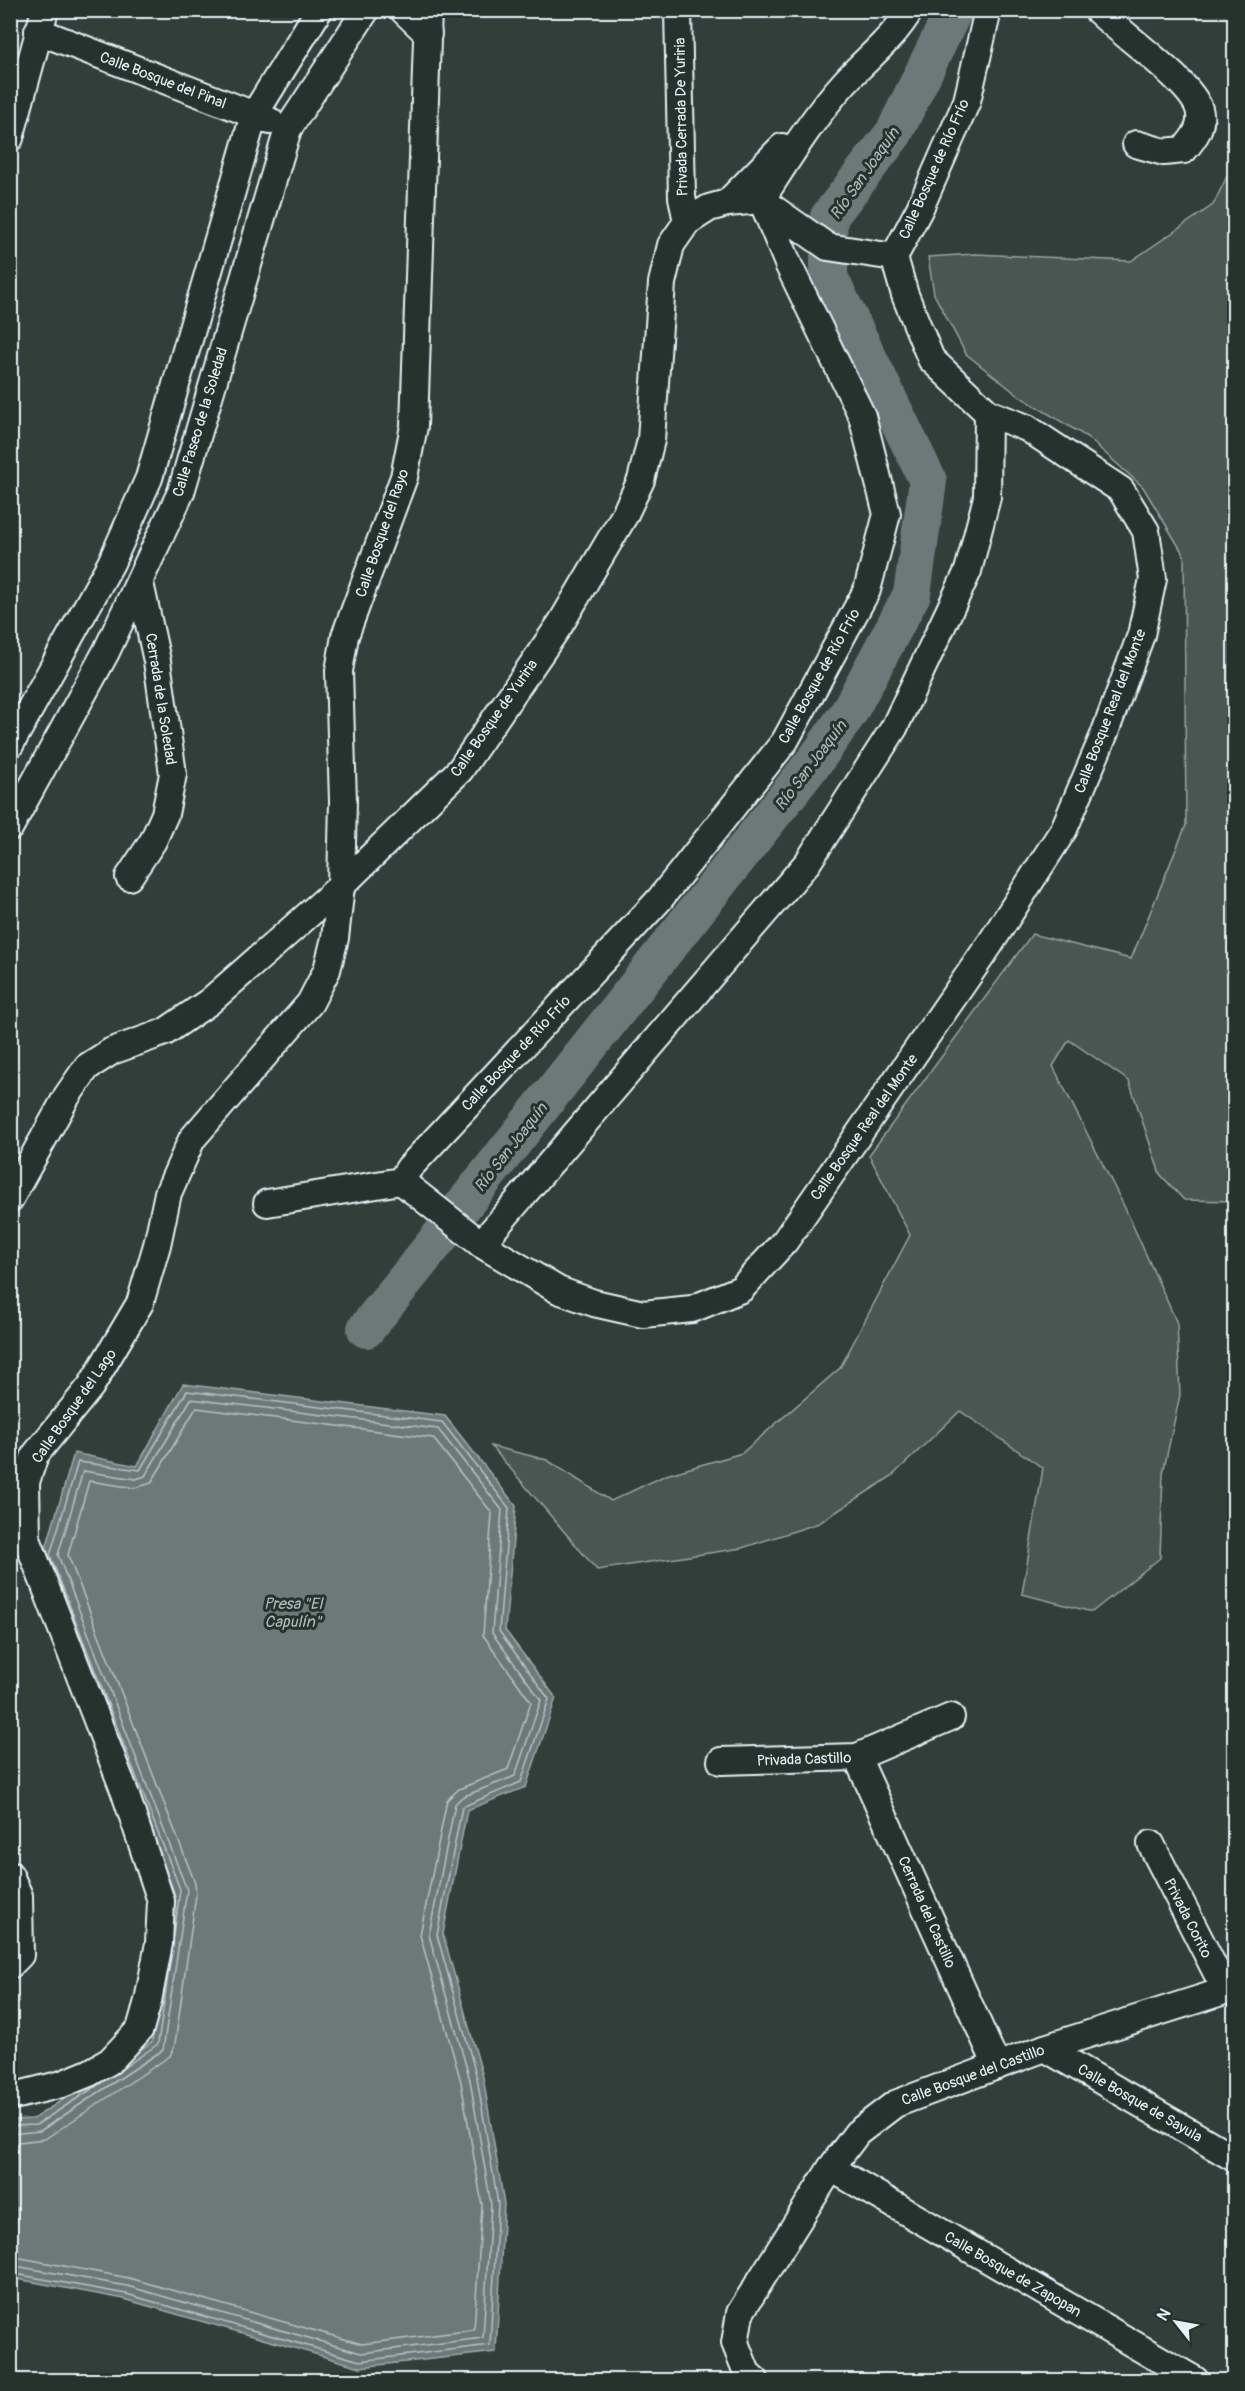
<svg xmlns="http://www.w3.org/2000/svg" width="1245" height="2391" viewBox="0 0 1245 2391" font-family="Pangolin,sans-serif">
<rect width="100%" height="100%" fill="#323e39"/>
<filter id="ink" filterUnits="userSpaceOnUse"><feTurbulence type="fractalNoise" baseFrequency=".0167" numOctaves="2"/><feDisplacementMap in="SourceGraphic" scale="12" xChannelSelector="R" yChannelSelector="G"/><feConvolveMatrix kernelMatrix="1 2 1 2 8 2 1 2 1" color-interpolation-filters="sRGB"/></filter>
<g filter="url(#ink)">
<!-- green -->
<polygon fill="#495651" stroke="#98a4a4" stroke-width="1.5" points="1234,162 1234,1201 1184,1200 1160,1174 1129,1081 1069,1040 1053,1066 1125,1208 1177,1323 1180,1395 1163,1473 1160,1558 1092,1612 1022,1594 1043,1468 960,1411 892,1476 819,1523 742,1548 597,1570 491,1446 547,1460 611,1501 666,1475 742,1453 840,1368 910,1235 869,1155 1032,934 1131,959 1186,825 1184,555 1143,487 1087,437 1019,396 966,354 934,294 928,257 975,254 1131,261 1213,205"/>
<!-- water -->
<polygon fill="#6d7978" stroke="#9ea9ab" stroke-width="1.5" points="183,1384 445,1416 516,1506 505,1630 556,1698 526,1787 467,1810 443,1934 483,2077 504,2204 496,2352 360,2367 124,2299 11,2278 10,2120 33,2119 152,2042 174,1892 44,1555 74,1453 137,1466"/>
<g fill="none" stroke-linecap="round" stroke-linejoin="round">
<!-- shore -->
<g stroke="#b7c1c5" stroke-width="1.5">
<polyline points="122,2069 158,2044 170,1962"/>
<polyline points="10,2126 36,2125 101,2083"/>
<polyline points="10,2134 40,2131 163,2050 187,1890 58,1555 83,1471 136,1479 145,1476 191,1399 438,1429 502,1510 492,1633 541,1700 515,1776 462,1797 455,1804 429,1935 470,2080 491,2205 483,2338 361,2353 127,2286 10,2265"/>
<polyline points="10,2143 45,2139 170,2056 175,2044 196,1895 195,1883 68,1555 89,1481 135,1488 151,1483 196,1408 433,1438 492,1513 483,1635 531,1702 508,1769 459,1789 447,1800 420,1935 461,2082 482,2205 474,2330 362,2344 129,2278 10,2256"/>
<polyline points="10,2273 126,2294 360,2361 490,2345 498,2204 477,2078 437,1935 462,1807 521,1782 549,1699 499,1631 509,1508 442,1422 187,1391 140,1470 78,1462 50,1555 180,1889 174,1936"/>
</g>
<!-- river -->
<g stroke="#6d7978" stroke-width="38">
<polyline points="828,240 829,217 894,133 954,10"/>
<polyline points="462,1207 817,758 849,712 912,594 928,481 829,277 829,255"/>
<polyline points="366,1329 443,1233"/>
</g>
<!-- street casing -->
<g stroke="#e8f1f8" stroke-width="30">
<g id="street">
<polyline points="403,10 428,34"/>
<polyline points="678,10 682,197 687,222"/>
<path d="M1097,10c23,23 94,72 102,99 5,17 -5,29 -15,41l-20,2 -28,-8"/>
<polyline points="38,31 270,121"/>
<polyline points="10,138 45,10"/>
<path d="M761,200c26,-40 52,-83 84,-118 22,-24 48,-43 65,-72"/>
<polyline points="727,203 782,147"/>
<polyline points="894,257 920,208 967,101 988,10"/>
<polyline points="10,745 111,563 149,478 254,115 319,10"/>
<polyline points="10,827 106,652 181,492 288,129 366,10"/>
<polyline points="129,877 153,841 165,814 173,774 157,661 140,583"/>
<polyline points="401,1181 481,1244 558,1290 594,1303 643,1314 692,1309 741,1289 785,1241 990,944 1064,829 1104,735 1141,635 1153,579 1146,531 1121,490 1027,428 988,413 931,359 905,295 894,257 828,247 761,200"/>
<polyline points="10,1199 67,1096 87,1067 112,1051 165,1032 209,1002 341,886 460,770 561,623 624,516 641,480 651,440 662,283 671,245 687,222 709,208 727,203 761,200"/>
<polyline points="267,1203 401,1181 409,1168 659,900 785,741 867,590 887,514 862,416 789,266 763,203"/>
<polyline points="481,1244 808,862 894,728 968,571 987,497 988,413"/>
<polyline points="857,1757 997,2066"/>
<polyline points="721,1761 857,1757 951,1717"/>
<polyline points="1151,1844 1226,1991"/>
<polyline points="10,1875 19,1896 20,1955 10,1965"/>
<polyline points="1045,2048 1234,2158"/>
<polyline points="10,2097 62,2084 89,2073 110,2061 140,2029 148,2001 159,1943 161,1901 124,1790 27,1539 26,1482 35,1455 91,1386 140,1303 157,1245 168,1193 192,1139 310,1003 327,970 335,938 341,886 343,801 339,671 345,636 404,477 414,426 428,10"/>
<polyline points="831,2168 1195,2380"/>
<polyline points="755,2380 747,2373 735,2343 740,2313 831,2168 857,2133 895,2104 1045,2048 1234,1988"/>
</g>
</g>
<!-- street -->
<use href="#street" stroke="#26332d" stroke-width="26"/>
</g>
</g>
<g text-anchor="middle" stroke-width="6" stroke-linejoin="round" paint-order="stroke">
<!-- street labels -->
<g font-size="15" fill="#e8f1f8" stroke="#26332d">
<text transform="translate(163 80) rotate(21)" y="5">Calle Bosque del Pinal</text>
<text transform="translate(681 117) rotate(-91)" y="5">Privada Cerrada De Yuriria</text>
<text transform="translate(934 169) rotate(-66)" y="5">Calle Bosque de Río Frío</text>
<text transform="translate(200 422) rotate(-73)" y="5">Calle Paseo de la Soledad</text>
<text transform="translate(382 533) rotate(-71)" y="5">Calle Bosque del Rayo</text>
<text transform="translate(819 676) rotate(-61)" y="5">Calle Bosque de Río Frío</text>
<text transform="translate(161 699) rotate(81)" y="5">Cerrada de la Soledad</text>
<text transform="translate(1110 711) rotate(-69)" y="5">Calle Bosque Real del Monte</text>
<text transform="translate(494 718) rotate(-55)" y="5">Calle Bosque de Yuriria</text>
<text transform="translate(516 1053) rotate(-47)" y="5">Calle Bosque de Río Frío</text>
<text transform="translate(864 1127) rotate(-55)" y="5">Calle Bosque Real del Monte</text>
<text transform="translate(74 1406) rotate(-55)" y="5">Calle Bosque del Lago</text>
<text transform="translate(804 1759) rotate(-2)" y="5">Privada Castillo</text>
<text transform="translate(927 1912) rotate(66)" y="5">Cerrada del Castillo</text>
<text transform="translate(1188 1918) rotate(63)" y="5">Privada Corito</text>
<text transform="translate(973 2075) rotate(-20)" y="5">Calle Bosque del Castillo</text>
<text transform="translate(1140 2103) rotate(30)" y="5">Calle Bosque de Sayula</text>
<text transform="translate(1013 2274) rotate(30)" y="5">Calle Bosque de Zapopan</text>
</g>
<!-- water labels -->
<g font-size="16" font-style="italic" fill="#b1bbbe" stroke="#26332d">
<text transform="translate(864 173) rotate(-55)" y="6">Río San Joaquín</text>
<text transform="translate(810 765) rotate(-53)" y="6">Río San Joaquín</text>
<text transform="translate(510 1147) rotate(-52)" y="6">Río San Joaquín</text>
<text x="293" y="1609">Presa "El<tspan x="293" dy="18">Capulín"</tspan></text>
</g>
</g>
<!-- margin -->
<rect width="1245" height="2391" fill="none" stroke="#26332d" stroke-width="36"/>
<rect x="18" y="18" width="1209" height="2355" fill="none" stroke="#e8f1f8" stroke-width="2" filter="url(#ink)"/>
<!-- north arrow -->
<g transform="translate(1176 2322) rotate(301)" stroke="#26332d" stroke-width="4.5" paint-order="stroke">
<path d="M0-4.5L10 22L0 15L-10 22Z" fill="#e8f1f8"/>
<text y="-9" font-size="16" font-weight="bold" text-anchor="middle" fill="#e8f1f8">N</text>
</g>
</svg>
